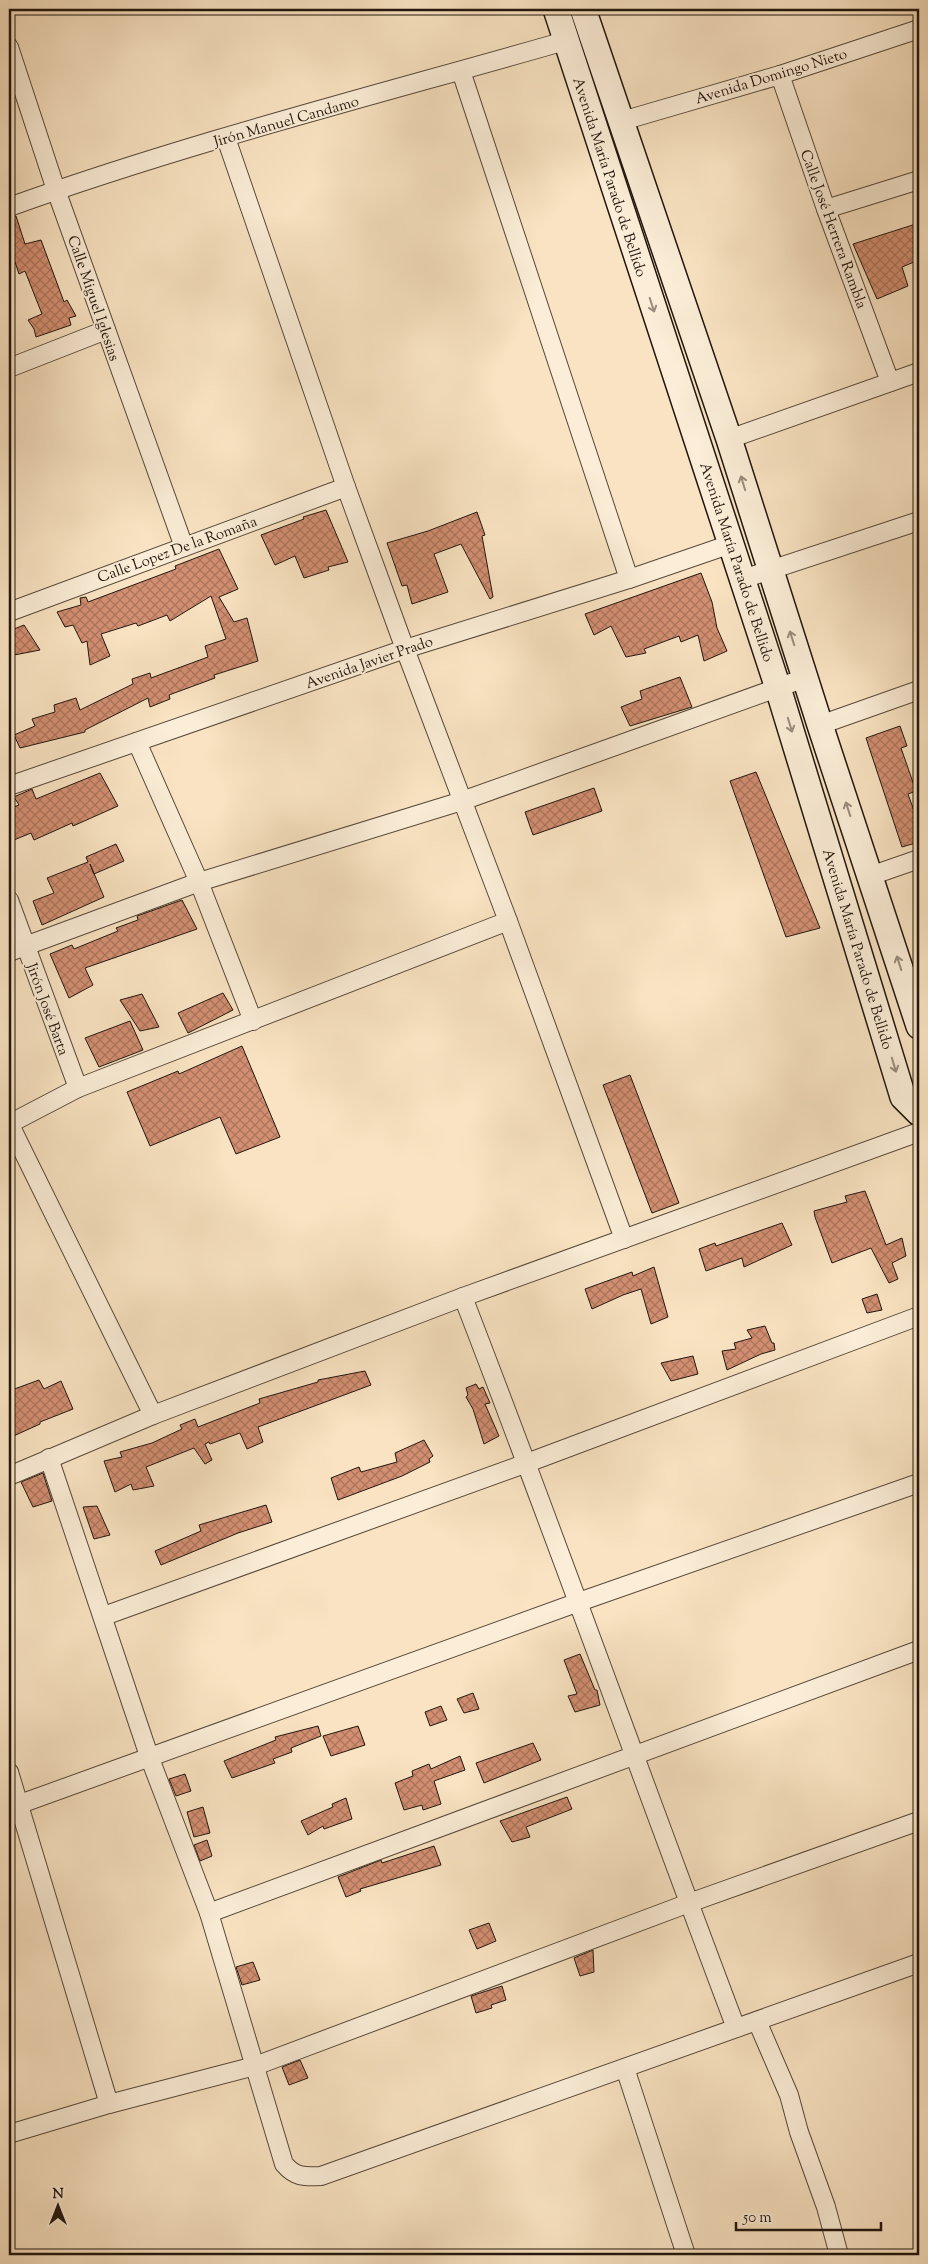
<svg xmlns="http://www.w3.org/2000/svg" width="928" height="2264" viewBox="0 0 928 2264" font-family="'Sorts Mill Goudy',serif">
<defs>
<pattern id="building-cross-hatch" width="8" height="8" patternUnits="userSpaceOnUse" patternTransform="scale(1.25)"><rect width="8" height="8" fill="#d38f72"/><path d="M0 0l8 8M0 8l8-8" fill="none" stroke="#ab745c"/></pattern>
</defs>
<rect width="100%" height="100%" fill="#f9e3c2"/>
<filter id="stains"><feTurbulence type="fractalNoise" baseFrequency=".004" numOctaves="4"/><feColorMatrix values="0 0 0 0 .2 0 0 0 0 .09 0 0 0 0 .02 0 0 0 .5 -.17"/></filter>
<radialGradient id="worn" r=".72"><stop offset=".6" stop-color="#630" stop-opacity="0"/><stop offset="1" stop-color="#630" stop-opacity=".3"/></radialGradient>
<!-- building -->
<g fill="url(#building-cross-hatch)" stroke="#21160d">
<polygon points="16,216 25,244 41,240 64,302 67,300 76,316 69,318 71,325 36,337 34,329 28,320 42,314 25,271 19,274 9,244 9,217"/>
<polygon points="919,223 919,260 902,267 908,286 877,299 853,244"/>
<polygon points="326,510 348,562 328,567 329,570 304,578 295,556 275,565 261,535 304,519 303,517"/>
<polygon points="477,512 485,535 482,536 493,597 490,599 461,544 434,554 448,592 412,604 407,585 402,586 387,543 428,531"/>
<polygon points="219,549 238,589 219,597 234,622 247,618 258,661 214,675 215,678 169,695 170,699 150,707 148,698 85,730 85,732 20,748 14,735 35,726 32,719 55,712 54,705 76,698 80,710 133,684 132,679 150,673 151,678 208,657 205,646 226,639 211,596 170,621 167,615 138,626 136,623 101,634 110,656 90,665 87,641 82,643 73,625 65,627 57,612 81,605 80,598 86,597 88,602 176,569 175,566"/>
<polygon points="701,573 712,602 717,628 727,651 704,661 698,635 681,642 679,636 644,649 646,653 626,657 611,626 594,635 585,614"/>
<polygon points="24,625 40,650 9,656 9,631"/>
<polygon points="680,677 692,707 630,726 621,707 642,699 640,691"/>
<polygon points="900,726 907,746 901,748 916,791 908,794 919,825 919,842 902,847 866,738"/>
<polygon points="756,772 820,928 786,937 730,781"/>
<polygon points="100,773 118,806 73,826 72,823 34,840 31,833 9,842 9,809 19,805 14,797 32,789 36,799"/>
<polygon points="594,788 602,811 533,835 525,812"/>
<polygon points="116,844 124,861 94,874 90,864 104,897 42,925 33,901 54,893 47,878 88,862 86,857"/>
<polygon points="182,900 197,929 85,968 93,985 69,998 50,954 72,945 74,949 118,931 116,928 138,920 137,916"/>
<polygon points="223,993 233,1010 188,1033 178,1013"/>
<polygon points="142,994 159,1027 140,1031 120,1000"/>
<polygon points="130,1021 143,1050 99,1067 85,1038"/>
<polygon points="242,1046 280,1137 236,1154 220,1117 150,1146 127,1092 178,1071 179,1074"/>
<polygon points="630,1075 679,1203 652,1213 603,1085"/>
<polygon points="865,1191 886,1245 902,1238 906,1256 892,1263 898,1279 889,1283 871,1248 832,1263 815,1217 814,1211 847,1202 845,1196"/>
<polygon points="782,1223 792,1245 744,1267 742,1258 706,1271 699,1249 715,1243 716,1246"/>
<polygon points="654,1267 668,1317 651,1324 641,1289 623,1295 592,1309 585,1289 632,1272 633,1276"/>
<polygon points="877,1294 882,1310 867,1313 862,1299"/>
<polygon points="765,1326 772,1343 774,1343 775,1350 761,1354 727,1370 722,1351 736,1349 734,1343 752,1338 747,1330"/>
<polygon points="693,1356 698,1374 671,1381 661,1363"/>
<polygon points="365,1371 371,1385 258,1427 263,1442 247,1449 240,1433 210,1444 209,1442 205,1444 212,1460 205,1464 194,1448 146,1467 154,1486 133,1490 131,1484 115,1492 104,1461 122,1457 120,1452 152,1443 182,1429 180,1425 195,1419 198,1427 260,1403 259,1399 318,1382 318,1380"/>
<polygon points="39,1380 44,1389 61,1381 73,1409 40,1422 40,1424 9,1438 9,1391"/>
<polygon points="476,1384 479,1389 483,1387 490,1403 485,1404 499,1436 484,1444 473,1409 466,1397 468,1395 466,1388"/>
<polygon points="424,1440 433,1456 429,1459 430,1462 402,1476 338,1500 331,1478 359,1467 361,1472 397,1462 395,1453"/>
<polygon points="43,1473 52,1501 33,1507 21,1482"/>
<polygon points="266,1505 272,1522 238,1533 161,1565 155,1551 201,1531 199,1525"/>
<polygon points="97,1506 110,1535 94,1539 83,1507"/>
<polygon points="580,1654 595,1690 597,1690 600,1705 575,1712 568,1696 577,1694 564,1660"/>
<polygon points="473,1693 479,1709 464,1713 457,1699"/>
<polygon points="441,1706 447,1720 430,1726 425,1712"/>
<polygon points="318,1726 321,1736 291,1748 292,1752 273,1759 275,1763 232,1778 224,1761 276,1740 275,1737"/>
<polygon points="358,1726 365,1745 331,1756 323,1736"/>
<polygon points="533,1743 541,1760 484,1783 476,1763"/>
<polygon points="460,1756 465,1770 434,1781 441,1804 423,1810 422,1805 404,1810 395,1783 413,1776 412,1771 429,1764 431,1769"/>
<polygon points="185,1774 191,1791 176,1796 169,1779"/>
<polygon points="567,1797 572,1809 526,1827 530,1837 512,1842 500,1821"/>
<polygon points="346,1798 352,1819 324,1829 323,1826 308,1835 301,1821 333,1807 332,1804"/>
<polygon points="203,1807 210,1833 194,1837 187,1812"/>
<polygon points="207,1840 212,1856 200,1861 194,1845"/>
<polygon points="434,1846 441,1865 360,1889 361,1891 346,1897 338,1877 381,1860 382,1863"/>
<polygon points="489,1923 496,1941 477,1949 469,1930"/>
<polygon points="593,1950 594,1972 580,1976 574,1958"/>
<polygon points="253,1962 260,1980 242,1985 236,1967"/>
<polygon points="502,1986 506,2000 491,2005 492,2008 476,2013 471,1996"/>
<polygon points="300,2060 308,2078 289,2085 282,2067"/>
</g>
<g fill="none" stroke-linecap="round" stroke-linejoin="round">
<!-- street casing -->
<g stroke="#57493a" stroke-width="20">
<g id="street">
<polyline points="9,47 56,190 184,547"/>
<polyline points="461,71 629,579"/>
<polyline points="780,75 826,209 890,382"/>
<polyline points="622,121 780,75 919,29"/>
<polyline points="226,138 346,487 405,649 508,921 624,1239"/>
<path d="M9,207c181,-65 371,-113 556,-166"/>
<polyline points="826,209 919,180"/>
<polyline points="9,368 106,330"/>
<polyline points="729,439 919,372"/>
<polyline points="743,579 919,521"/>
<polyline points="9,612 346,487"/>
<polyline points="820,725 919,690"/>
<polyline points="137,742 199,882 253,1021"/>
<polyline points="9,786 405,649 629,579 731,544"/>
<polyline points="870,876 919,859"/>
<polyline points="9,900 78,1088"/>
<polyline points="9,952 199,882 462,801 805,678"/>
<polyline points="9,1123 153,1415"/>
<polyline points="9,1124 78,1088 508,921"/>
<path d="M463,1297c94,243 181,488 273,731"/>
<path d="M49,1458l100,298 60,157 75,251c11,13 20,13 37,12l598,-213"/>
<polyline points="9,1476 153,1415 463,1297 919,1132"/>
<polyline points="104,1616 527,1463 919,1316"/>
<polyline points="9,1772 109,2104"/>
<polyline points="9,1808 576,1603 919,1483"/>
<polyline points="209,1913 919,1650"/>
<polyline points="757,2021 789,2095 799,2132 826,2207 839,2255"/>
<polyline points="625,2068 686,2255"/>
<polyline points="9,2134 109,2104 255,2066 689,1903 919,1821"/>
</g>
</g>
<!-- secondary casing -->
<g stroke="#21160d" stroke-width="28">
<g id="secondary">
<polyline points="556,9 778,688 903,1097 919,1113"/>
<polyline points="583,9 729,439 820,725 919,1026"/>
</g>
</g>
<!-- street -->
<use href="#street" stroke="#fbedd7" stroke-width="18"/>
<!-- secondary -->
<use href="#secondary" stroke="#fbedd7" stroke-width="25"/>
</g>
<!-- one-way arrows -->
<defs><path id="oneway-shaft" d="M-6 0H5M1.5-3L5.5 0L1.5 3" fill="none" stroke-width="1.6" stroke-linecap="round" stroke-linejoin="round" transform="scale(1.25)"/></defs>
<g stroke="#998c7c">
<use href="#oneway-shaft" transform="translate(652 305) rotate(72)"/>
<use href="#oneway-shaft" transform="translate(743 483) rotate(-107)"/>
<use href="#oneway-shaft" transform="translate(792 638) rotate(-108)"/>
<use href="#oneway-shaft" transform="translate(790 725) rotate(73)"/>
<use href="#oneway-shaft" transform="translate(848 809) rotate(-108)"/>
<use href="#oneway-shaft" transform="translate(899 963) rotate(-108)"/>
<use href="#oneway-shaft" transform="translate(894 1065) rotate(73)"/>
</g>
<g text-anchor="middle" stroke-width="4" stroke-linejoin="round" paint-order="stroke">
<!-- street labels -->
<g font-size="15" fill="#21160d" stroke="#fbedd7">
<text transform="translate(771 76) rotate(-17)" y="5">Avenida Domingo Nieto</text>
<text transform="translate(286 121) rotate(-16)" y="5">Jirón Manuel Candamo</text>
<text transform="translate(610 177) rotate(72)" y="5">Avenida María Parado de Bellido</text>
<text transform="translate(834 229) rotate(70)" y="5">Calle José Herrera Rambla</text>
<text transform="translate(94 298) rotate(71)" y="5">Calle Miguel Iglesias</text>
<text transform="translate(177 549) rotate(-20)" y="5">Calle Lopez De la Romaña</text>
<text transform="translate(737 562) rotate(72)" y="5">Avenida María Parado de Bellido</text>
<text transform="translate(369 662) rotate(-19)" y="5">Avenida Javier Prado</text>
<text transform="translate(858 949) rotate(73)" y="5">Avenida María Parado de Bellido</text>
<text transform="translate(48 1009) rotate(70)" y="5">Jirón José Barta</text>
</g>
</g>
<!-- margin -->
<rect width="928" height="2264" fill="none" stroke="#f9e3c2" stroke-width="30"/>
<rect x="10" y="10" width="908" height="2244" fill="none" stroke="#21160d" stroke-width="2.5"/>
<rect x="15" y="15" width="898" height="2234" fill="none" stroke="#21160d"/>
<!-- north arrow -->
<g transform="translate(58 2206)" stroke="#fbedd7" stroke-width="4" paint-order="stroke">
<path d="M0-4L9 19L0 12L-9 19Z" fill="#21160d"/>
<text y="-8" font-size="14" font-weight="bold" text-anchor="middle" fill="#21160d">N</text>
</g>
<!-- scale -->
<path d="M736 2222v8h145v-8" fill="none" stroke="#21160d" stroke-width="2.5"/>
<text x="743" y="2222" font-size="15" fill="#21160d" stroke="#fbedd7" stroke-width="4" paint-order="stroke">50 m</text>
<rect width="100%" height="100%" filter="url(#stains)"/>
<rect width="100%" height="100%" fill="url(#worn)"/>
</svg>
